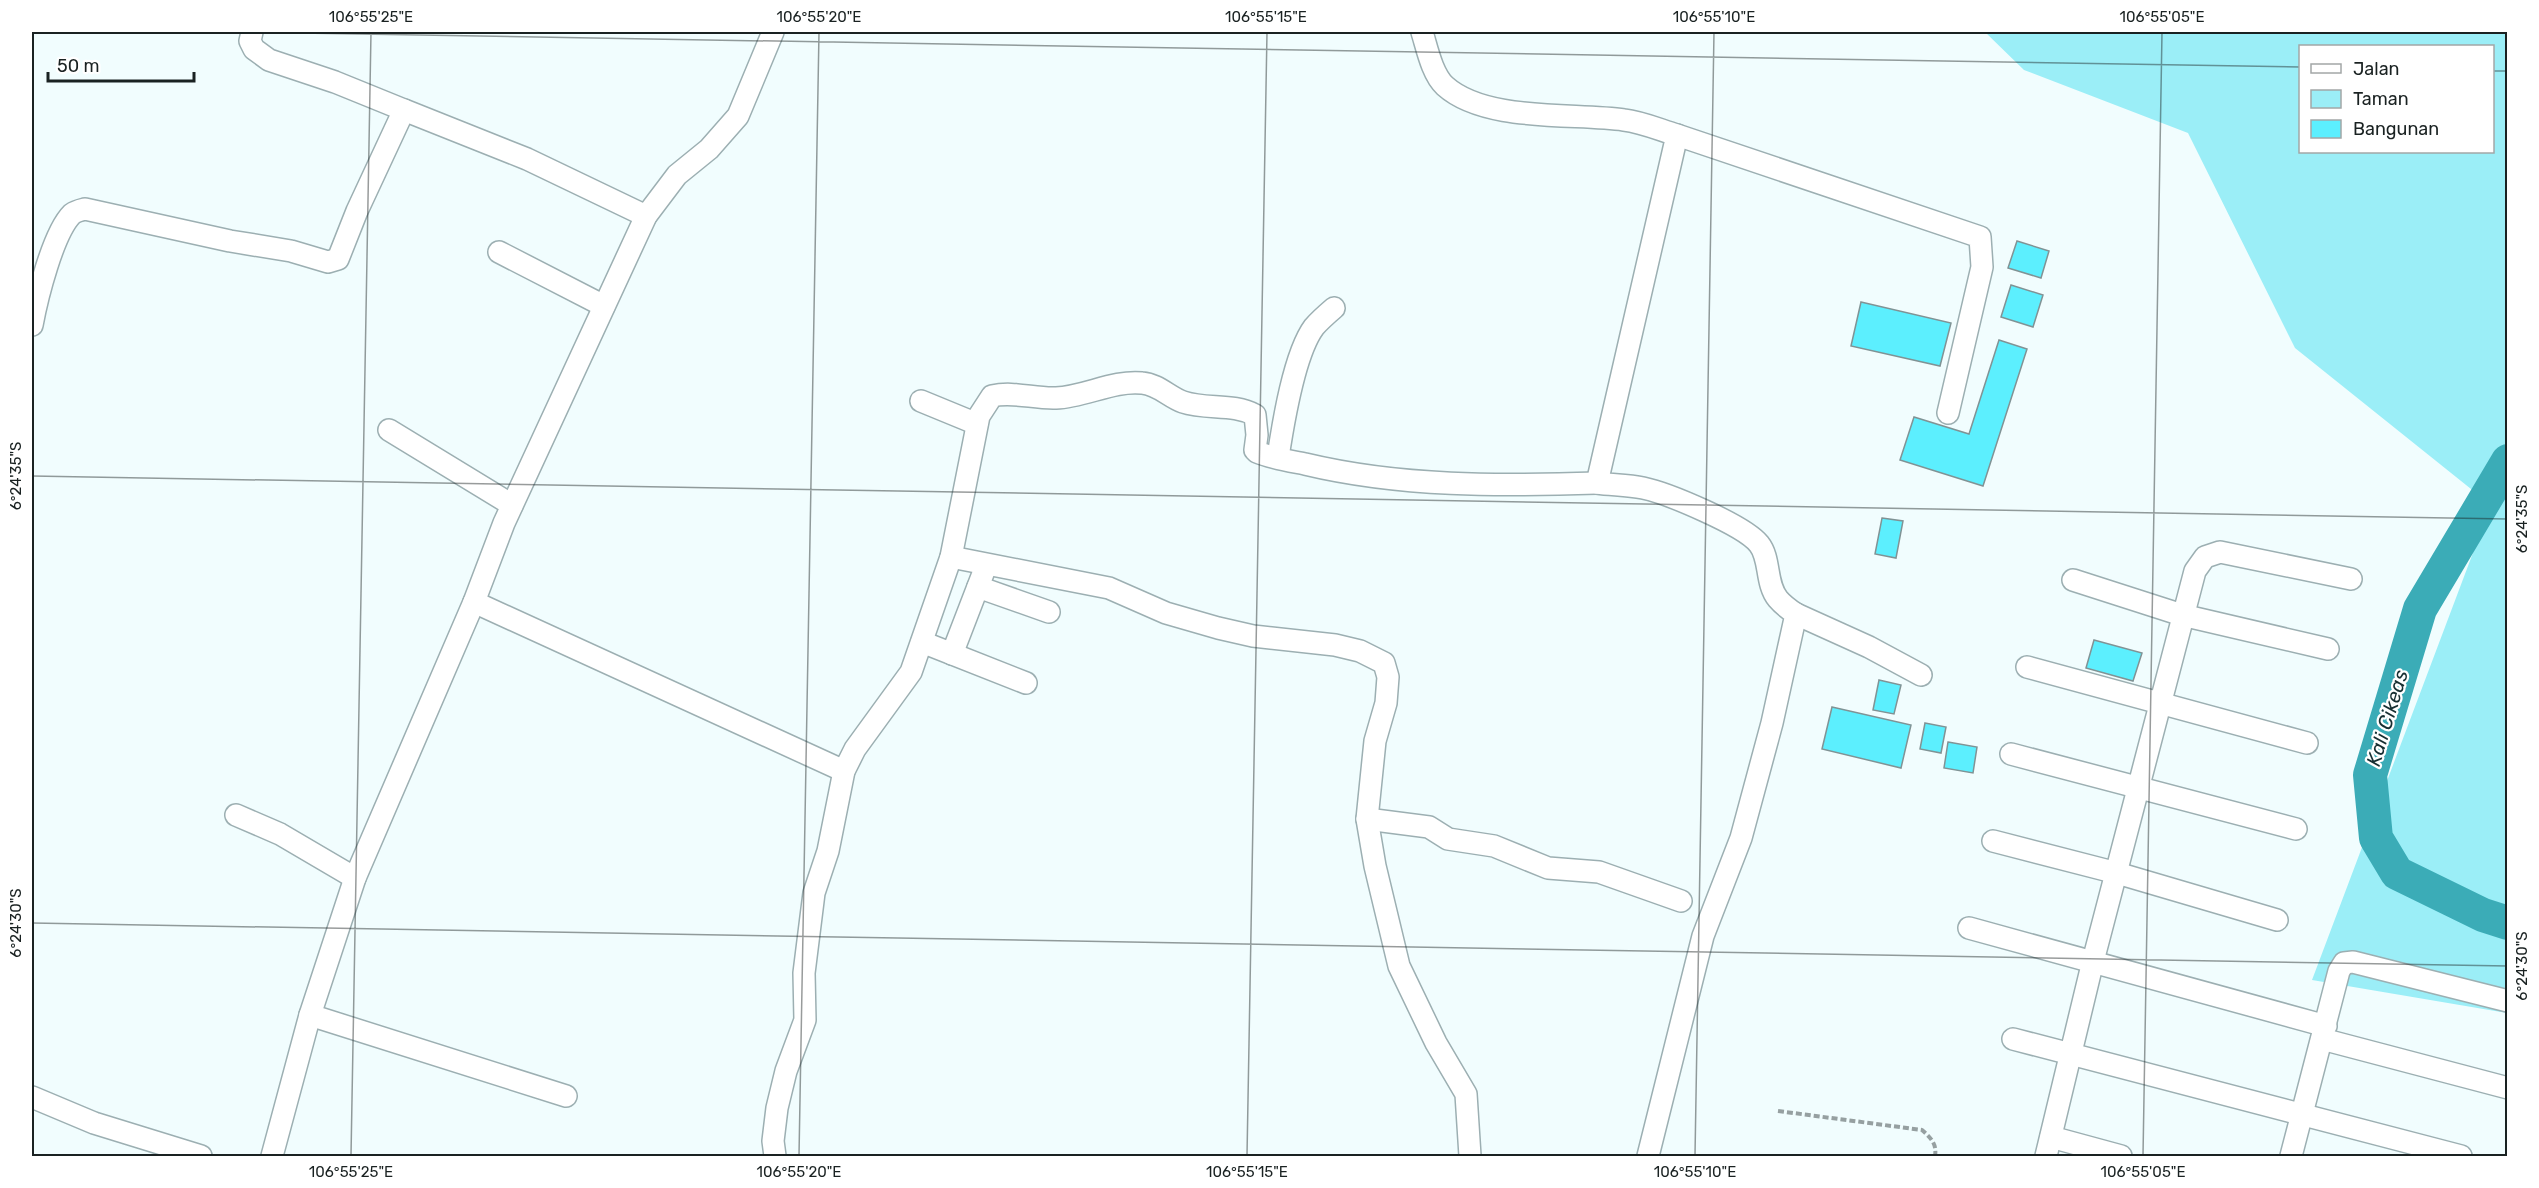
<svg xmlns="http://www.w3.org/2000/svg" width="2539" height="1188" viewBox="0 0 2539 1188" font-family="Rubik,sans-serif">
<rect width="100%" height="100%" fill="#f1fdfe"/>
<!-- green -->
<path fill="#9beef7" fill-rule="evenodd" d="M1985,32h522v981l-195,-33 179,-475 -196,-157 -107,-215 -164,-63zM2300,46h192v106h-192z"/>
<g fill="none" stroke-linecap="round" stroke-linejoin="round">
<!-- river -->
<polyline stroke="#3bacb7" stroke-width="34" points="2508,461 2420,609 2370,775 2376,838 2397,873 2483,915 2508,923"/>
</g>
<!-- building -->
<g fill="#5ceffe" stroke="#809395" stroke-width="1.5">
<polygon points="2017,241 2049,251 2041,278 2008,268"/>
<polygon points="2011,285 2043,295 2033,327 2001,317"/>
<polygon points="1861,302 1951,323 1940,366 1851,346"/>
<polygon points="1999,340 2027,349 1983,486 1900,460 1914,417 1969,434"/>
<polygon points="1882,518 1903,521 1896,558 1875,554"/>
<polygon points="2094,640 2142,653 2133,681 2086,668"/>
<polygon points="1879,680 1901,685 1894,714 1873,710"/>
<polygon points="1832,707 1911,725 1901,768 1822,749"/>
<polygon points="1925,723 1946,727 1941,753 1920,749"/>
<polygon points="1948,742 1977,747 1973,773 1944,768"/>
</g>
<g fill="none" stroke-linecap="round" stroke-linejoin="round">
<!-- minor casing -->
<g stroke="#9cafb2" stroke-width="24">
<g id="minor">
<polyline points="252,32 250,41 254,49 269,60 335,82 404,110"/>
<path d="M1422,32c5,16 10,42 23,54 40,36 128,27 179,34 18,2 36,10 53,15l-80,348c15,2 31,2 46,5 24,5 101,37 116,56 12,15 6,39 19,55 5,6 12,11 18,15l-24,109 -31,115 -38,98 -55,220"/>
<polyline points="1677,135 1980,237 1982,267 1948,413"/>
<polyline points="499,252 604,306"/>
<path d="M32,325c5,-27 21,-92 40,-111 4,-3 9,-4 13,-5l145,32 61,10 37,11 10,-3 19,-48 47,-101 123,49 119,57"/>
<polyline points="921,401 977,424"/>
<polyline points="389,430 512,505"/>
<path d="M1278,457c5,-33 16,-103 36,-130 6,-7 13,-13 20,-19"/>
<polyline points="951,557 1109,588 1166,613 1218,628 1253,636 1335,645 1360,651 1384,663 1388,677 1386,703 1375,741 1367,819 1375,866 1399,966 1436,1043 1466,1094 1470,1156"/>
<polyline points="2073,580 2182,615 2328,649"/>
<polyline points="978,587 1049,612"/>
<polyline points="474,602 844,771"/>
<polyline points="1796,614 1869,647 1921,675"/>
<polyline points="922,642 1026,683"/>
<polyline points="952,654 984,571"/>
<polyline points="2027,667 2307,743"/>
<polyline points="2011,754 2296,829"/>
<polyline points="236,815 280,834 355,878"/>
<polyline points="1367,819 1429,827 1448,839 1494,846 1548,868 1599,872 1681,901"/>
<polyline points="1993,841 2117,873 2277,920"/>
<polyline points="1969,928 2326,1026"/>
<polyline points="310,1015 566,1096"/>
<polyline points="2013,1039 2461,1156"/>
<polyline points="2322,1039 2508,1088"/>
<polyline points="32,1097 94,1123 201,1156"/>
<polyline points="2051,1137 2121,1156"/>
<polyline points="272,1156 310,1015 355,878 474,602 504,523 646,216 677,175 709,149 738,116 773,32"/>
<path d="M775,1156l-2,-15 4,-33 9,-37 19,-51 -1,-47 10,-80 14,-42 16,-80 11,-22 56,-77 40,-115 28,-141 13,-20c22,-5 42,3 64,2 29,-1 57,-18 86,-15 16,1 27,14 41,19 24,8 50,1 72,13l2,20 -2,15 2,2c14,6 33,9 48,12 96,23 195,22 292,19"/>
<polyline points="2046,1156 2093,961 2195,571 2205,557 2220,552 2351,579"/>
<polyline points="2291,1156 2339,971 2344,963 2353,962 2508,1001"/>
</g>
</g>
<!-- path -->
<path stroke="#96a0a1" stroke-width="4" stroke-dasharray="6 3" stroke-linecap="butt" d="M1778,1111l144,19c9,8 15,14 13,26"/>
<!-- minor -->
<use href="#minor" stroke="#fff" stroke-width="21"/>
</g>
<!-- ticks -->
<path fill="none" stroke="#1a2222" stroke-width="1.5" stroke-opacity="0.45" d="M241,32l2059,35M2492,71h16M32,476l2476,43M32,923l2476,43M351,1156l20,-1124M799,1156l20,-1124M1247,1156l20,-1124M1695,1156l19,-1124M2143,1156l19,-1124"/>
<g text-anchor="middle" stroke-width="4.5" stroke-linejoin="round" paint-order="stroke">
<!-- water labels -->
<g font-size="20" font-style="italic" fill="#172f32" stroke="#fff">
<text transform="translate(2387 718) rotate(-73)" y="7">Kali Cikeas</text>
</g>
</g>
<!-- border -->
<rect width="2539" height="1188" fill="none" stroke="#ffffff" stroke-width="66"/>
<!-- legend -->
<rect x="2299" y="45" width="195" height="108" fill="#ffffff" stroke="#a3a7a7" stroke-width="1.5"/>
<rect x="2311" y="64" width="30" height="9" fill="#ffffff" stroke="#a3a7a7" stroke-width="1.5"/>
<text x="2353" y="75" font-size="18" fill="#1a2222">Jalan</text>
<rect x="2311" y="90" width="30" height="18" fill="#9beef7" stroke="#a3a7a7" stroke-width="1.5"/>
<text x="2353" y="105" font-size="18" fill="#1a2222">Taman</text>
<rect x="2311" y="120" width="30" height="18" fill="#5ceffe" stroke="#a3a7a7" stroke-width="1.5"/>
<text x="2353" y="135" font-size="18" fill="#1a2222">Bangunan</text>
<!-- scale -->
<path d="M48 72v9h146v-9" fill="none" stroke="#1a2222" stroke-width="3"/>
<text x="57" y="72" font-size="18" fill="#1a2222" stroke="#ffffff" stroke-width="4.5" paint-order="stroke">50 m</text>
<rect x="33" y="33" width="2473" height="1122" fill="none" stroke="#1a2222" stroke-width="2"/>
<g font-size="15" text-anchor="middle" fill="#1a2222">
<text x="371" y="22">106°55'25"E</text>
<text x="819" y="22">106°55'20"E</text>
<text x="1266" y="22">106°55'15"E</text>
<text x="1714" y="22">106°55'10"E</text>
<text x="2162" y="22">106°55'05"E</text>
<text transform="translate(16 476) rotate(-90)" y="5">6°24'35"S</text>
<text transform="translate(2522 519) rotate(-90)" y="5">6°24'35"S</text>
<text transform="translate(16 923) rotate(-90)" y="5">6°24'30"S</text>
<text transform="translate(2522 966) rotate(-90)" y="5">6°24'30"S</text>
<text x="351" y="1177">106°55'25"E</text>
<text x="799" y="1177">106°55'20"E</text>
<text x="1247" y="1177">106°55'15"E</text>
<text x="1695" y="1177">106°55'10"E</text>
<text x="2143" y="1177">106°55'05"E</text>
</g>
</svg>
